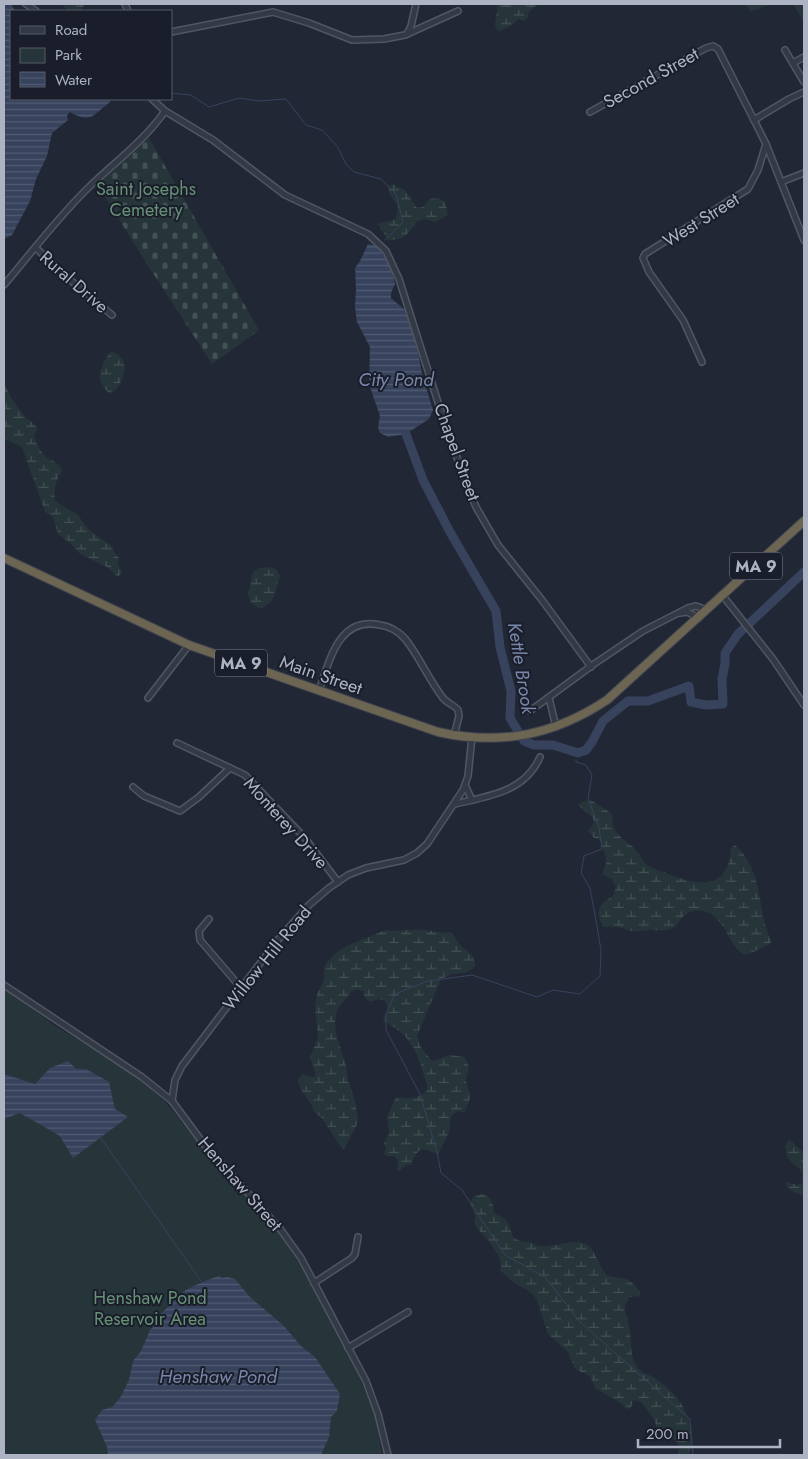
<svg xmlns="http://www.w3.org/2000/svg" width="808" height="1459" viewBox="0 0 808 1459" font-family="Jost,sans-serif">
<defs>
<pattern id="wetland-marsh" width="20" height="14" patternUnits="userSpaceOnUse" patternTransform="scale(1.25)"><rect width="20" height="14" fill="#263539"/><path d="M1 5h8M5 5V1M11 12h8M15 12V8" fill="none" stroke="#435054"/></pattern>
<pattern id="cemetery-stones" width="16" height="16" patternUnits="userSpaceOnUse" patternTransform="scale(1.25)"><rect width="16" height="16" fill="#263539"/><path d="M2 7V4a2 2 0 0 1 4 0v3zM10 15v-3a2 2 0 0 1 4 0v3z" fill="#435054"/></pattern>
<pattern id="water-rules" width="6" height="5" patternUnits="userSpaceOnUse" patternTransform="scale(1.25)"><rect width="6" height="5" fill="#37425d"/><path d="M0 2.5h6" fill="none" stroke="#515b73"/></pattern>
</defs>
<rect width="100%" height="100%" fill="#212735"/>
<!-- wetland -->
<g fill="url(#wetland-marsh)">
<polygon points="62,4 85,4 80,11 68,11"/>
<path d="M497,4h41l-10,9v4l-4,4 -6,-2 -7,7 -11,5 -3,-1c-5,-7 2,-17 0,-26z"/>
<path d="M392,184l13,6 12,18 6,-1 7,-8 9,-1 6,4 3,13 -13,7 -10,-3 -8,2c-7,12 -14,20 -29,19l-10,-16c6,-3 12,-2 18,-5l2,-12 -9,-14 -1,-5z"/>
<path d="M112,352c22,6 11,35 -2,42 -16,-13 -10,-25 -1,-41z"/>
<path d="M4,382c4,12 11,22 19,32 4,6 11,8 14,14l-3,8c3,7 5,13 10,19 7,7 16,6 18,16 -7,10 -8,19 -7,30l23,14 10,14 25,18 1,5 5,6 -1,6 4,9 -4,4 -11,-10 -27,-13 -10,-11 -12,-9 -5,-17 -8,-5 -23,-65 -17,-8z"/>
<path d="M269,567l7,2 4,7c-6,16 -3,26 -20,33l-9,-6 -3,-9 5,-22 6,-4z"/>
<path d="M591,800l20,13c2,5 1,11 3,15 3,8 13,14 19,19 5,5 8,11 12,16 4,5 15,7 21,10 32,13 62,19 65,-25l4,-3c21,18 23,45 28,70 1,8 4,16 7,23l2,3 -3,4 -23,10c-15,-4 -20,-34 -37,-42 -9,-5 -22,-2 -28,6 -4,5 -4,8 -11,10 -5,2 -13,1 -19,1 -6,0 -12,2 -19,1 -5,0 -9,-3 -14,-4 -5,-1 -11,0 -15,0 -8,-15 -5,-23 10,-31l3,-9 -4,-8 -10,-5 5,-13 -7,-21 -6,-2 -6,-7 6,-8 -1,-5 -15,-13 4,-3z"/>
<path d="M385,930c13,2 25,-1 37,0 11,0 16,4 28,2 5,4 6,9 10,13 9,8 16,9 15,22l-10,6 -13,1 -11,5 -24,57 3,10 12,15 18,-6 15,2 4,10 -3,14 4,13 -1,8 -5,11 -6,-2 -7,5 -2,16 -11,23c-15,-9 -21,-8 -26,9l-6,1 -7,6 -2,-2c1,-6 3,-9 -3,-13h-6l-5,-2 3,-5 -2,-7 5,-9 -2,-16 9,-20c11,2 23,3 31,-7v-5c-6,-19 -11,-41 -28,-54 -5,-5 -12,-6 -16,-12l5,-10 -2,-8 -7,-2 -9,3 -6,-5v-6l-7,-2 -6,3 -14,18 -2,12 1,12 11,35 1,12 6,16 4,22 -2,8 -12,22 -4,-3 -18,-28 -7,-5 -5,-11 -9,-12 -3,-10 4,-6 10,3 4,-1 -6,-19 8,-20 -3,-32 2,-11 7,-14v-12l2,-5 11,-11 12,-7z"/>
<path d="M789,1139l15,14v43c-7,-3 -17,-5 -18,-14l12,3 4,-2c4,-15 -7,-15 -13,-24 -3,-3 -3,-8 -4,-12z"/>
<path d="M483,1194c9,4 10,9 11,19 6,3 12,6 15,11 3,7 1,13 9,16 3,2 8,1 11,2 4,1 7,4 11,4 15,2 36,-10 49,0 6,5 12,24 18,29 5,3 10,2 15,3 8,1 17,10 19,18l-12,1c-8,13 -2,16 0,29 3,13 0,30 8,41 5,7 13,7 19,12 27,18 41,44 33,76h-12l2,-6 -1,-5 -4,-5 -12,-2 -3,-3 -5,-15 -13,-17 -8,-2 -2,8 -4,1 -7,-6 -25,-15 -5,-12 -15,-7 -7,-17 -20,-18 -11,-34c-6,-10 -15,-12 -24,-18 -4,-3 -8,-8 -13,-11l1,-7 -2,-7 -11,-17 -13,-14v-11l-5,-12 4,-7z"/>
</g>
<!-- cemetery -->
<polygon fill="url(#cemetery-stones)" points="149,138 259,330 212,364 145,261 97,184"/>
<!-- park -->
<g fill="#263539">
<polygon points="746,4 771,4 750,12"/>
<polygon points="793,4 804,4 804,23"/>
<polygon points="4,988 57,1027 116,1063 148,1086 166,1103 225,1174 275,1227 298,1262 334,1327 360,1378 376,1418 382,1455 4,1455"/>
</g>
<!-- water -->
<g fill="url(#water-rules)">
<path d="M4,4h7l4,7h-4v88h99v3c-17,13 -19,22 -40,10l-3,3 1,5 -16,13 -5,23 -11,23 -6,22 -18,34 -8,4z"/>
<path d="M368,244l9,2c9,12 16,24 18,38l-4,9v5l15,13 8,18 8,45 11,36 -4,9 -23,15 -18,3 -8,-4 -2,-6 2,-11 -11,-32 1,-37 -13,-25 -2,-15 1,-18 -1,-21 5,-7z"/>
<polygon points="68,1061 76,1069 86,1069 109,1082 115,1109 128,1117 73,1158 60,1136 20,1113 4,1119 4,1074 35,1084 50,1068"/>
<path d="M219,1276l3,2 5,-1 8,2 15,18 33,28 18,21 14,11 25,37 -3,17 -6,6 -2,20 -8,18h-213l-1,-8 -12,-27 7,-10 10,-3 8,-9 9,-18 4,-19 8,-10 9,-21 4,-4 2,-9c12,-7 18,-20 30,-27 11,-6 21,-10 33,-14z"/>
</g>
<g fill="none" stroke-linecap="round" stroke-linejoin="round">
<!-- stream -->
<g stroke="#37425d" stroke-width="1">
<polyline points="171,93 191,95 209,107 239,98 258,101 286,99 306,125 322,130 337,146 346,164 354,172 381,179 396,194 403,222 385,240"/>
<polyline points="577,756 578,753"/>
<polyline points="576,760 576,762 586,765 592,775 588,798 599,828 602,849 584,856 581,873 590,888 595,915 601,950 600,976 580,994 553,990 537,997 472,975 428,981 395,994 386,1014 386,1030 420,1094 437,1152 441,1173 462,1190 505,1255 545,1277 580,1322 690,1419 693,1455"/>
<polyline points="101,1138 201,1281"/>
</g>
<!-- river -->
<polyline stroke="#37425d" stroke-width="9" points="406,434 423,480 450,532 496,611 500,647 511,691 510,718 524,741 534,745 553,745 578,753 586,750 592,742 603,721 628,701 648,701 689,686 691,702 706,705 723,704 722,679 725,664 725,653 738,634 804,572"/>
<!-- minor casing -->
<g stroke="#515664" stroke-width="8">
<g id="minor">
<polyline points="26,4 36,11"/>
<polyline points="125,4 128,11"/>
<polyline points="171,32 273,12 309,23 352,40 384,39 405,35 458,11"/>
<polyline points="407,34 411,26 416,4"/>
<polyline points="785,50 804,82"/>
<polyline points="793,63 804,57"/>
<polyline points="152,99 165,111 213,140 285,195 368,234 386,251 399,279 448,434 476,507 498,545 542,600 591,667"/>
<polyline points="590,112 706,48 713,46 718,49 754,120"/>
<polyline points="766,144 804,240"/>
<polyline points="781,182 804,173"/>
<polyline points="36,248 62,273 112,315"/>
<path d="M4,285c28,-33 54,-68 85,-98 26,-25 56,-47 76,-76"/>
<polyline points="702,362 683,320 649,272 643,258 645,254 748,189 758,170 766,144 754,120 789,99 804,92"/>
<polyline points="723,596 773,659 804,705"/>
<polyline points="680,613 687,612 699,618"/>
<path d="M319,690c11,-29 19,-74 61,-65 9,1 20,7 26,15 14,18 23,40 37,58 4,5 11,7 15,12l1,6 -5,20"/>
<polyline points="148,698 189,645"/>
<polyline points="549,698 556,727"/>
<polyline points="530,711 594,664 643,631 688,608 696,606 707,610"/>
<polyline points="177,743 245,775 304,837 338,882"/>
<polyline points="465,785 472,800"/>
<polyline points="133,787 144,796 180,811 199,797 230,768"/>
<path d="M455,804c34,-8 70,-12 85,-47"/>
<polyline points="209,919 199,931 200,940 242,989"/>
<polyline points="4,985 142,1077 172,1101 203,1143 281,1230 301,1258 366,1381 378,1414 388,1455"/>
<polyline points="172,1101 175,1080 182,1066 277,941 309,905 329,888 348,875 366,868 404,860 417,853 427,844 463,790 468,776 472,737"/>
<polyline points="314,1283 352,1258 355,1254 358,1237"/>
<polyline points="348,1348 408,1312"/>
</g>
</g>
<!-- highway casing -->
<g stroke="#3f4350" stroke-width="10">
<path id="highway" d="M4,558l185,87 249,87c63,14 116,3 169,-32l197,-179"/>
</g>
<!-- minor -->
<use href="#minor" stroke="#343946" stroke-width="5"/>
<!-- highway -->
<use href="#highway" stroke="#6b6551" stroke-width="8"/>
</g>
<g text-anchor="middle" stroke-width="4" stroke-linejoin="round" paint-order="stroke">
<!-- shield labels -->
<g fill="#1a1e2a" stroke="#828695" stroke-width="1">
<rect x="730" y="552.5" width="52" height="27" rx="4"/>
<rect x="215" y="649.5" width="52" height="27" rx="4"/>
</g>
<g font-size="16" font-weight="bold" fill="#aeb3c3">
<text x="756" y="572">MA 9</text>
<text x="241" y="669">MA 9</text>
</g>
<!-- street labels -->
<g font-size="18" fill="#aeb3c3" stroke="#1a1e2a">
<text transform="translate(651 78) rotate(-29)" y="6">Second Street</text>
<text transform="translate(701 220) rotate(-32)" y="6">West Street</text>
<text transform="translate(74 282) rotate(41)" y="6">Rural Drive</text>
<text transform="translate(457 452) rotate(70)" y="6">Chapel Street</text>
<text transform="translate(321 675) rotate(19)" y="6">Main Street</text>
<text transform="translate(286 823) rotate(48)" y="6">Monterey Drive</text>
<text transform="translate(267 958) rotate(-51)" y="6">Willow Hill Road</text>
<text transform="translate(240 1184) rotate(49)" y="6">Henshaw Street</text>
</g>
<!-- park labels -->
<g font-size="18" fill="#679177" stroke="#1a1e2a">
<text x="146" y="195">Saint Josephs<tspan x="146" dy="21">Cemetery</tspan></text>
<text x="150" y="1304">Henshaw Pond<tspan x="150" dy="21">Reservoir Area</tspan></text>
</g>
<!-- water labels -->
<g font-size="19" font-style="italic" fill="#7886aa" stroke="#1a1e2a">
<text x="396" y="386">City Pond</text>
<text transform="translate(522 668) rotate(81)" y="7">Kettle Brook</text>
<text x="218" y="1383">Henshaw Pond</text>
</g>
</g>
<!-- border -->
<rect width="808" height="1459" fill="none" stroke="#aeb3c3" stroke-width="10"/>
<!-- legend -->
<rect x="10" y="10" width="162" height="90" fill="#1a1e2a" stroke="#555a67"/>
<rect x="20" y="26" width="25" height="8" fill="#343946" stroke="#555a67"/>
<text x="55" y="35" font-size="15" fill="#aeb3c3">Road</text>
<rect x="20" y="48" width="25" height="15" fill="#263539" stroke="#555a67"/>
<text x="55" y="60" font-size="15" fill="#aeb3c3">Park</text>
<rect x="20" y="72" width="25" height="15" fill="url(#water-rules)" stroke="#555a67"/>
<text x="55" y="85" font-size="15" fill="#aeb3c3">Water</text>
<!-- scale -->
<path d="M638 1439v8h142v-8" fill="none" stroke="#aeb3c3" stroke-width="2.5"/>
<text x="646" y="1439" font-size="15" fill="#aeb3c3" stroke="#1a1e2a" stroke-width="4" paint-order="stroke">200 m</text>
</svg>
